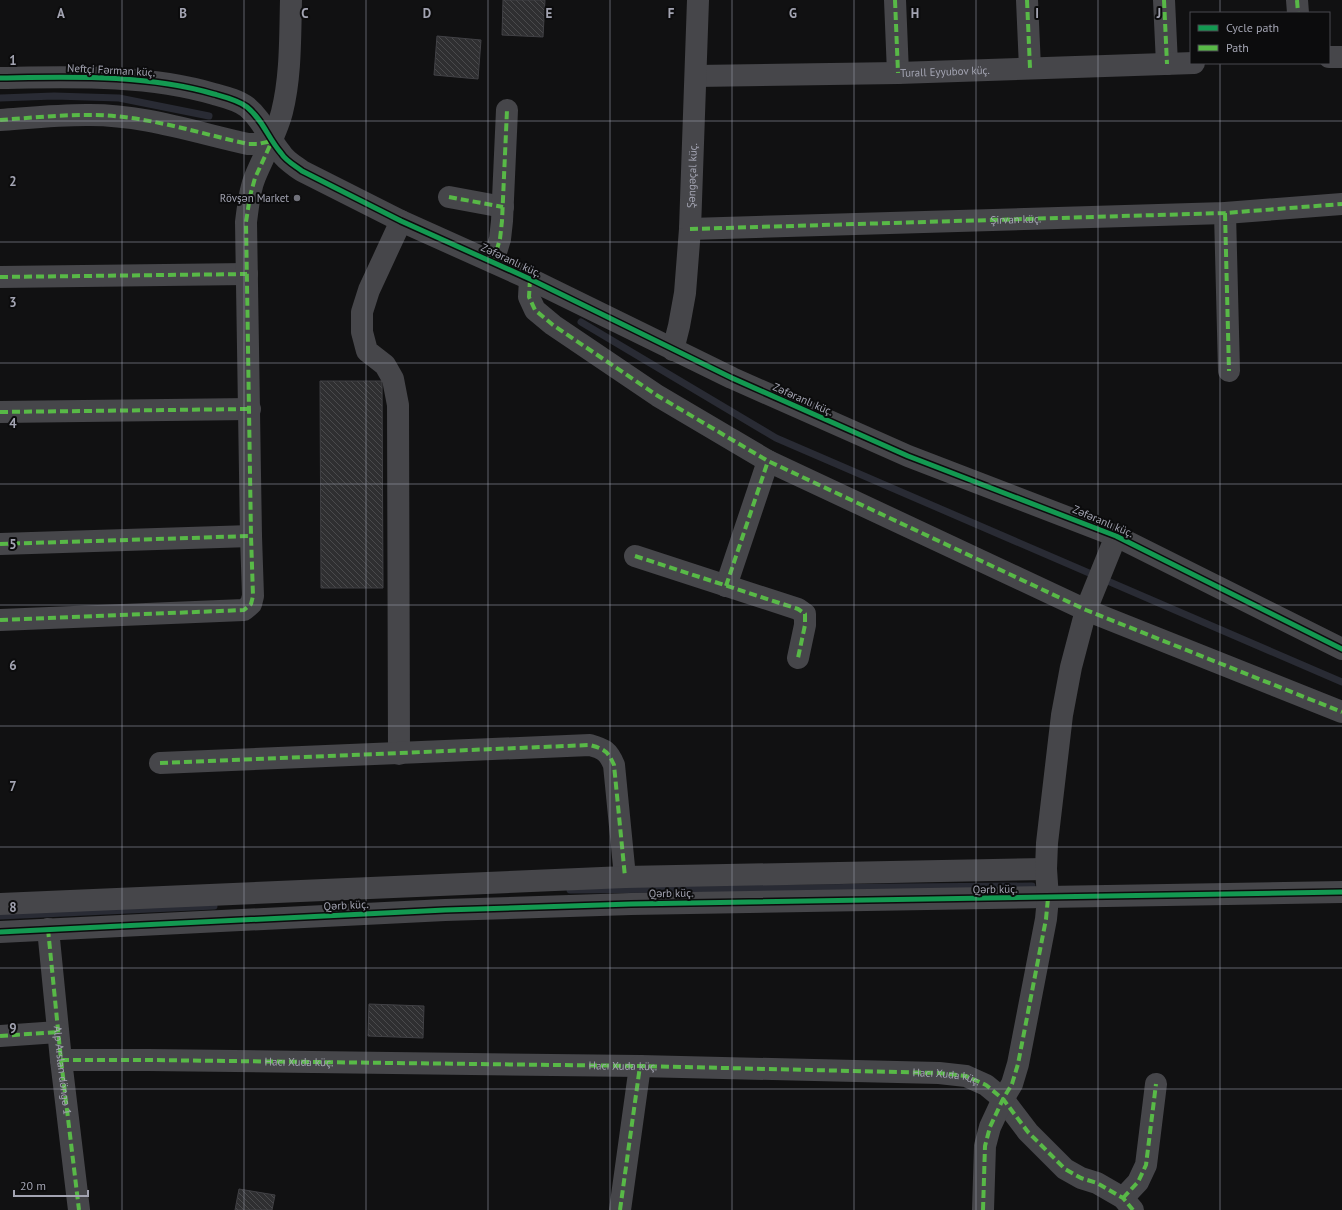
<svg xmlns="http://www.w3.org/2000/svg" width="1342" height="1210" viewBox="0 0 1342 1210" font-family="'PT Sans',sans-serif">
<defs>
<pattern id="building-back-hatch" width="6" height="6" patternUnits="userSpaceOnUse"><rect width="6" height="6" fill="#2f2f31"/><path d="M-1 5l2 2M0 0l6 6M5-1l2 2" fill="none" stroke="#4a4a4c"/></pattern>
</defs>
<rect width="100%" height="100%" fill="#111112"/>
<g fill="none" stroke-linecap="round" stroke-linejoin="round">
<!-- stream -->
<g stroke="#292b34" stroke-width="7">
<polyline points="0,98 54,96 119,98 209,116"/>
<polyline points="581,322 776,438 1342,682"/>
<polyline points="570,890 1032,886"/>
<polyline points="0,916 214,906"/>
</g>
</g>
<!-- building -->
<g fill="url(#building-back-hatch)" stroke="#414145">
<polygon points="503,0 545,0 543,37 502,35"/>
<polygon points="437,36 481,40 478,79 434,75"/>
<polygon points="320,381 382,381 383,588 321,588"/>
<polygon points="369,1004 424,1006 423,1038 368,1036"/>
<polygon points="239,1189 275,1195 272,1210 235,1210"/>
</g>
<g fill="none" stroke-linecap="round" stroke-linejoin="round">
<!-- minor -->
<g stroke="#46464a" stroke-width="22">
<polyline points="895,0 898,73"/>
<polyline points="1027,0 1030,68"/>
<polyline points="1164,0 1167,64"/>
<polyline points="1297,0 1298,13"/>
<polyline points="1329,57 1342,57"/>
<path id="s1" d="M696,76l202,-3 296,-10"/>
<path d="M0,78c71,-1 145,-4 214,16 11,3 24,6 33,13 16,13 21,31 34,46 5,8 13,12 21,18l99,50 129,58 202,99 176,78 208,80 226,113"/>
<path d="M0,120c28,-2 57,-5 86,-5 55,-1 108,17 162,29h10l14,-3"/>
<polyline points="449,197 503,207"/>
<polyline points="1225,213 1229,371"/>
<path id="s2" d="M690,229l535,-16 117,-9"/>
<polyline points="493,262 500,239 502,221 507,110"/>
<polyline points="0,277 247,274"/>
<polyline points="530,279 529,297 535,310 553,325 658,396 768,461 1086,610 1342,712"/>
<path id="s3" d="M673,350l6,-24 6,-33 5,-64 8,-229"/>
<polyline points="0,412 250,409"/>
<polyline points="0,544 251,536"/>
<polyline points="635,556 798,609 805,614 805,625 798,658"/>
<polyline points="726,586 768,461"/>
<path d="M0,620l244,-10 7,-6 2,-8 -2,-60 -5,-314c2,-15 3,-31 9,-45 9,-22 21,-42 27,-65 9,-36 8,-75 9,-112"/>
<polyline points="399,754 398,405 393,379 385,365 367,351 362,332 362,312 369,290 401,221"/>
<path d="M160,763l430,-18c14,4 18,6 24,20l11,112"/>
<polyline points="0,904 625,877 1046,869"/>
<polyline points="48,929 61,1060 79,1210"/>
<polyline points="0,932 445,910 631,904 1342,892"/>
<polyline points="0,1036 58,1032"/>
<path id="s4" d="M61,1060h87l492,6 299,7 27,3 20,9 17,14 25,33 37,37 16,9 16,5 26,15 10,12"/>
<polyline points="1123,1198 1138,1182 1146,1165 1156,1084"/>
<polyline points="620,1210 640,1066"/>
<polyline points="983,1210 985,1146 990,1127 1003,1099 1012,1084 1018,1064 1046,919 1048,898 1046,869 1047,843 1062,715 1071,667 1086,610 1116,536"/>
</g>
<!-- quiet -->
<g stroke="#58b947" stroke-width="4" stroke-dasharray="8 4" stroke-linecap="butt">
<polyline points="895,0 898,73"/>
<polyline points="1027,0 1030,68"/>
<polyline points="1164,0 1167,64"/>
<polyline points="1297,0 1298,13"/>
<path d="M0,120c28,-2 57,-5 86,-5 55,-1 108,17 162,29h10l14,-3"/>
<polyline points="449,197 503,207"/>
<polyline points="1225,213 1229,371"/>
<polyline points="690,229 1225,213 1342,204"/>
<polyline points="493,262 500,239 502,221 507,110"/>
<polyline points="0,277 247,274"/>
<polyline points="530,279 529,297 535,310 553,325 658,396 768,461 1086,610 1342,712"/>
<polyline points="0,412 250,409"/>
<polyline points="0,544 251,536"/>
<polyline points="635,556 798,609 805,614 805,625 798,658"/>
<polyline points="726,586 768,461"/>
<polyline points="0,620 244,610 251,604 253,596 251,536 246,222 250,196 255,178 272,141"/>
<path d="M160,763l430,-18c14,4 18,6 24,20l11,112"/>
<path id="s5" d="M48,929l13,131 18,150"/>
<polyline points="0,1036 58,1032"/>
<polyline points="61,1060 148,1060 640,1066 939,1073 966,1076 986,1085 1003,1099 1028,1132 1065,1169 1081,1178 1097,1183 1123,1198 1133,1210"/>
<polyline points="1123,1198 1138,1182 1146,1165 1156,1084"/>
<polyline points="620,1210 640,1066"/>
<polyline points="983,1210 985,1146 990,1127 1003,1099 1012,1084 1018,1064 1046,919 1048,898 1045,898"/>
</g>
<!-- cycleway casing -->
<g stroke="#0c0c0d" stroke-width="8">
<g id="cycleway">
<path d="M0,78c71,-1 145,-4 214,16 11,3 24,6 33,13 16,13 21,31 34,46 5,8 13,12 21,18l99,50 129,58 202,99 176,78 208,80 226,113"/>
<polyline points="0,932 445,910 631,904 1342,892"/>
</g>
</g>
<!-- cycleway -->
<use href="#cycleway" stroke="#139951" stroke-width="5"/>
</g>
<!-- grid -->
<path fill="none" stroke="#a3a4b2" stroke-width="1" stroke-opacity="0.55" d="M122,0v1210M244,0v1210M366,0v1210M488,0v1210M610,0v1210M732,0v1210M854,0v1210M976,0v1210M1098,0v1210M1220,0v13M1220,63v1147M0,121h1342M0,242h1342M0,363h1342M0,484h1342M0,605h1342M0,726h1342M0,847h1342M0,968h1342M0,1089h1342"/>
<!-- markers -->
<circle fill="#70717a" stroke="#0c0c0d" stroke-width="1.5" cx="297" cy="198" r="4"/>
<g text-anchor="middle" stroke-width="4" stroke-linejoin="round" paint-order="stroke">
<!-- street labels -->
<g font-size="11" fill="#a3a4b2" stroke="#0c0c0d">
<text transform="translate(111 70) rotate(3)" y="4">Neftçi Fərman küç.</text>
<text dy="4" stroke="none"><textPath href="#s1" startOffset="249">Turall Eyyubov küç.</textPath></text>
<text dy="4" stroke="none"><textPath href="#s3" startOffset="176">Şəngəçal küç.</textPath></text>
<text dy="4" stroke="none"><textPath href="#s2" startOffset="326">Şirvan küç.</textPath></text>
<text transform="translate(511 260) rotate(25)" y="4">Zəfəranlı küç.</text>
<text transform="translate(803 399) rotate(24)" y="4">Zəfəranlı küç.</text>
<text transform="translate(1103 521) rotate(23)" y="4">Zəfəranlı küç.</text>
<text transform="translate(995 889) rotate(-1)" y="4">Qərb küç.</text>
<text transform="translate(671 893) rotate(-1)" y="4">Qərb küç.</text>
<text transform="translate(346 905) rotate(-3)" y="4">Qərb küç.</text>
<text dy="4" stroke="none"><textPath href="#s4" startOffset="238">Hacı Xuda küç.</textPath></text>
<text dy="4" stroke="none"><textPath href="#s4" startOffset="562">Hacı Xuda küç.</textPath></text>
<text dy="4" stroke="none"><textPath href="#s5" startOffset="142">Alp Arslan döngə 1</textPath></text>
<text dy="4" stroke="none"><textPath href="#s4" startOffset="886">Hacı Xuda küç.</textPath></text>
</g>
<!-- poi labels -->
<g font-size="11" fill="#a3a4b2" stroke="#0c0c0d" text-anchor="end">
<text x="289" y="202">Rövşən Market</text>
</g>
</g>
<g font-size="13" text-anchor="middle" font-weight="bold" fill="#a3a4b2" stroke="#0c0c0d" stroke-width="4" stroke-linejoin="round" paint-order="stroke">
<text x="61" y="18">A</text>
<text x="183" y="18">B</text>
<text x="305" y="18">C</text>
<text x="427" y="18">D</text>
<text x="549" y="18">E</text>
<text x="671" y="18">F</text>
<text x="793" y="18">G</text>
<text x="915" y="18">H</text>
<text x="1037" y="18">I</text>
<text x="1159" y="18">J</text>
<text x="13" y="65">1</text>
<text x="13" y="186">2</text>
<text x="13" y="307">3</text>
<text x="13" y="428">4</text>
<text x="13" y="549">5</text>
<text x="13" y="670">6</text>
<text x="13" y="791">7</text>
<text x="13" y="912">8</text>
<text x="13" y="1033">9</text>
</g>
<!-- legend -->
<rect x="1190" y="12" width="140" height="52" fill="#0c0c0d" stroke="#48494f"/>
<rect x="1198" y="25" width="20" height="6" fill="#139951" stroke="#48494f"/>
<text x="1226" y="32" font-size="12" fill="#a3a4b2">Cycle path</text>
<rect x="1198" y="45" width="20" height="6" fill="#58b947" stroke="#48494f"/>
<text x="1226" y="52" font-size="12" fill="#a3a4b2">Path</text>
<!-- scale -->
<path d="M14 1190v6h74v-6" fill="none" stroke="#a3a4b2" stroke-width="2"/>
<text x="20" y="1190" font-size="12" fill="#a3a4b2" stroke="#0c0c0d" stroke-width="3" paint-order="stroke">20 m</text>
</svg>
